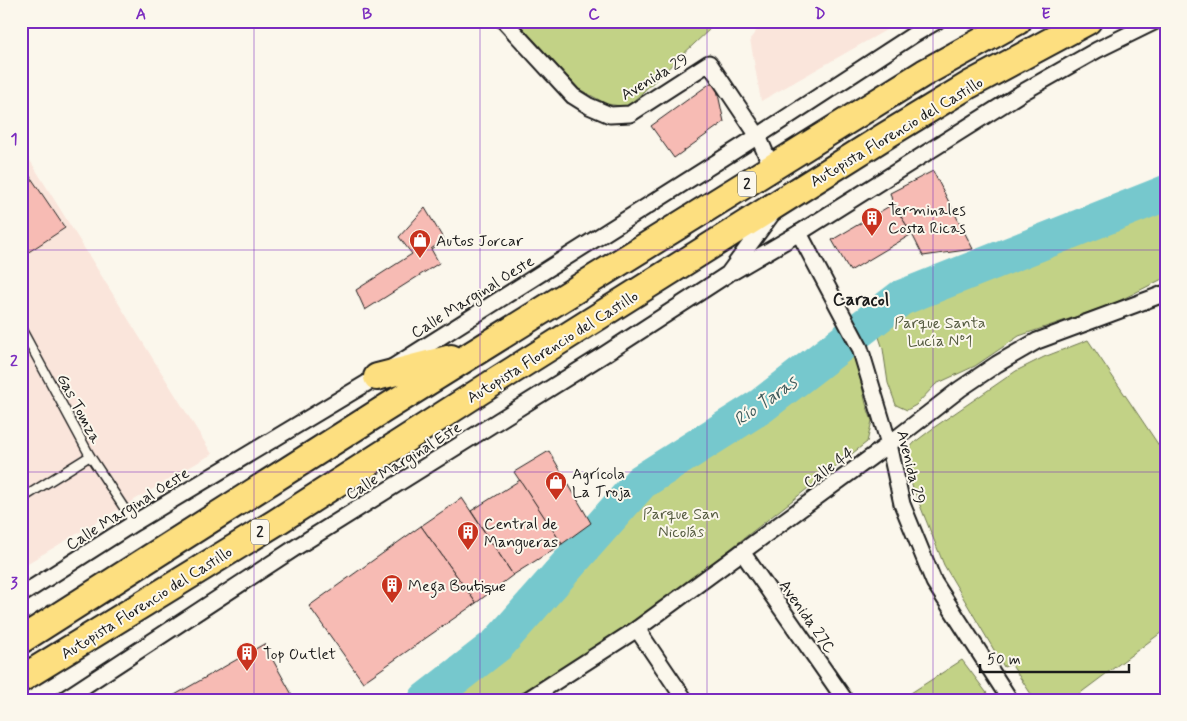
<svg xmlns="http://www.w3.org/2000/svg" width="1187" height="721" viewBox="0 0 1187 721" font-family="Mynerve,sans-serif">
<rect width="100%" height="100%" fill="#fbf7ec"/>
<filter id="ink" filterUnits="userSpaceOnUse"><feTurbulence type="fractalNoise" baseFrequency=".02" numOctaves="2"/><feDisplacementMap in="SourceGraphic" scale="10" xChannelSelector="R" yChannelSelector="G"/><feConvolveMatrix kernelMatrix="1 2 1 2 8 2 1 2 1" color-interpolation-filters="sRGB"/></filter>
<g filter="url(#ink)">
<!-- built -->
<g fill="#fae5db">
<polygon points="764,21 902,21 761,101 750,39"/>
<polygon points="21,146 212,454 21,567"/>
</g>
<!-- green -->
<g fill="#c2d286" stroke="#6f7751">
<polygon points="516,21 716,21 711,28 627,107 607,104 579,89"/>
<polygon points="1166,199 1166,277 1113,304 1019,336 975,366 936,384 916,405 907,410 896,405 888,383 883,349 873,319 918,291 1062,239"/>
<polygon points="851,339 866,404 872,421 867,442 633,625 509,700 429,700 500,645 624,509 644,484 765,406"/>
<polygon points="1088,340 1166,456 1166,629 1071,700 1035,700 1011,664 1004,667 944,565 907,473 905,453 915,442 936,426 1016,371 1044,357"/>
<polygon points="962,660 992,700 900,700"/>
</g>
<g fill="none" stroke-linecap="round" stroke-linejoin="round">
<!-- river -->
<polyline stroke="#76c8cd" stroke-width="36" points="426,700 498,644 641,482 761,406 901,298 1166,193"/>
</g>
<!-- building -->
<g fill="#f7bbb4" stroke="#1c1c1c">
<polygon points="715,80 724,122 674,158 651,126"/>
<polygon points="21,163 65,228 21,257"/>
<polygon points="933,171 973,249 923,256 912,234 893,204 890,193"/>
<polygon points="893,204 912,234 850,271 832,240"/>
<polygon points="425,208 444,240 431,249 439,263 365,310 356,290 412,254 399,237"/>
<polygon points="549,451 591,523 562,544 514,472"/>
<polygon points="520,480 562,544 513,575 471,511"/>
<polygon points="462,498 513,575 476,603 421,526"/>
<polygon points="421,526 476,603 363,682 309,606"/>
<polygon points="264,644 295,700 166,700"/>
</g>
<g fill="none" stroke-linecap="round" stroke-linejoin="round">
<!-- service casing -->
<g stroke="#1c1c1c" stroke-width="11">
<g id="service">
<polyline points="21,328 90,456 21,499"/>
<polyline points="90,456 134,523"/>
</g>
</g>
<!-- minor casing -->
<g stroke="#1c1c1c" stroke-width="19">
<g id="minor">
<polyline points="504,21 573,96 589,106 610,115 630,114 709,63 758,136 772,168"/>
<polyline points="799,233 860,348 889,444 902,504 934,582 1010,700"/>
<polyline points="734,271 799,233 1023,92 1097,50 1156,21"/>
<polyline points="742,552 845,700"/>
<polyline points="21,595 134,523 377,377 758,136 913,35 937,21"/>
<polyline points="637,629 685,700"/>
<polyline points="63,700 298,546 605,354 728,274 772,214"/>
<polyline points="527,700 637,629 889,444 960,389 997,364 1037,341 1166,293"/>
</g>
</g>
<!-- trunk casing -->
<g stroke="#1c1c1c" stroke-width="30">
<g id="trunk">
<polyline points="377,377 451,358"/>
<polyline points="21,640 381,411 924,73 1018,21"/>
<polyline points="21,679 275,523 496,381 885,136 969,85 1088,21"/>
</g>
</g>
<!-- service -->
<use href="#service" stroke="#fbf7ec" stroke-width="8"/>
<!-- minor -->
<use href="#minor" stroke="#fbf7ec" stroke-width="15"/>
<!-- trunk -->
<use href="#trunk" stroke="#fddf80" stroke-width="26"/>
</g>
</g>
<!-- grid -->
<path fill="none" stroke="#7b2cbf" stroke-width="1" stroke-opacity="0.55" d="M254,21v679M480,21v679M707,21v679M933,21v679M21,250h1145M21,472h1145"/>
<!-- icons -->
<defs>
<g id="building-pin" transform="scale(1.125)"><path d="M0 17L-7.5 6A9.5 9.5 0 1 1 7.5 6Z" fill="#c8321e" stroke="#fbf7ec"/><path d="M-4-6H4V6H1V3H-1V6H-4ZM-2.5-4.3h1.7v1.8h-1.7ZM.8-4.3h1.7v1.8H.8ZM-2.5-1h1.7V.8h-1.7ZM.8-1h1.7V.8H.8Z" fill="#fff"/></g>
<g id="shop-pin" transform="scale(1.125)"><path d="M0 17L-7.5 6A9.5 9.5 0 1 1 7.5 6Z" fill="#c8321e" stroke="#fbf7ec"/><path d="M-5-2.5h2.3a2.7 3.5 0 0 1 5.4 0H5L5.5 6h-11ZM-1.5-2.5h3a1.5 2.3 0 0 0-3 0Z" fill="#fff"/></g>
</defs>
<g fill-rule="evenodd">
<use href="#building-pin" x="872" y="218"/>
<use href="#shop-pin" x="420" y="240"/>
<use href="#shop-pin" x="556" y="482"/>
<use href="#building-pin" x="468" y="532"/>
<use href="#building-pin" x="392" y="585"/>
<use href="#building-pin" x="247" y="653"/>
</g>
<g text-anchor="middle" stroke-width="4" stroke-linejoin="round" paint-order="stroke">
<!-- shield labels -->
<g fill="#fbf7ec" stroke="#5f5e5a" stroke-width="1">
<rect x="738" y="171.5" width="18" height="25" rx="4"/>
<rect x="251" y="519.5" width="18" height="25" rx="4"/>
</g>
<g font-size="15" font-weight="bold" fill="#1c1c1c">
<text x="747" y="189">2</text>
<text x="260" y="537">2</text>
</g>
<!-- street labels -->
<g font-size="16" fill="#1c1c1c" stroke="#fbf7ec">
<text transform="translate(654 76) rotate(-31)" y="6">Avenida 29</text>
<text transform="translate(896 131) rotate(-31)" y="6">Autopista Florencio del Castillo</text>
<text transform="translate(472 296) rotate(-32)" y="6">Calle Marginal Oeste</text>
<text transform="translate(552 346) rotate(-32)" y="6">Autopista Florencio del Castillo</text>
<text transform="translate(80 408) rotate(62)" y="6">Gas Tomza</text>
<text transform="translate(403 460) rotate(-32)" y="6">Calle Marginal Este</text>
<text transform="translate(828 467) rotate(-36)" y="6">Calle 44</text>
<text transform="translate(912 467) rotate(76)" y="6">Avenida 29</text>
<text transform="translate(127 508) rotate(-32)" y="6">Calle Marginal Oeste</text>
<text transform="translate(146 602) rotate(-32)" y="6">Autopista Florencio del Castillo</text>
<text transform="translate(808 616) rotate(55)" y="6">Avenida 27C</text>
</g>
<!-- poi labels -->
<g font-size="16" fill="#1c1c1c" stroke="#fbf7ec" text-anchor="start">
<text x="888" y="215">Terminales<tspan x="888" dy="18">Costa Ricas</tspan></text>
<text x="436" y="246">Autos Jorcar</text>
<text x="572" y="479">Agrícola<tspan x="572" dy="18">La Troja</tspan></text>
<text x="484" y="529">Central de<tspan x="484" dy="18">Mangueras</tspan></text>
<text x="408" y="591">Mega Boutique</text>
<text x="263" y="659">Top Outlet</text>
</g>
<!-- park labels -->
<g font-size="16" fill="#565c41" stroke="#fbf7ec">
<text x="940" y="328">Parque Santa<tspan x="940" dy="18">Lucía Nº1</tspan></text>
<text x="681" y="519">Parque San<tspan x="681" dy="18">Nicolás</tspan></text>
</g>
<!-- neighbourhood labels -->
<g font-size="18" font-weight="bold" fill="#1c1c1c" stroke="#fbf7ec">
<text x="861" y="305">Caracol</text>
</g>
<!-- water labels -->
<g font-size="18" font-style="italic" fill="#3c585a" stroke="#fbf7ec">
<text transform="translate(765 401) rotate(-35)" y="6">Río Taras</text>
</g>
</g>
<!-- margin -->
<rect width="1187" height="721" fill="none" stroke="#fbf7ec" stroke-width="55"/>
<!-- scale -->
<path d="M980 664v8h149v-8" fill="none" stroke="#1c1c1c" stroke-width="2.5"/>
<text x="987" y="664" font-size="15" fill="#1c1c1c" stroke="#fbf7ec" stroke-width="4" paint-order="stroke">50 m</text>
<rect x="28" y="28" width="1132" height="666" fill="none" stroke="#7b2cbf" stroke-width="2"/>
<g font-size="16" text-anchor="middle" font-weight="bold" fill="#7b2cbf">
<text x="141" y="19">A</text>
<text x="367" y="19">B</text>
<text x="594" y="19">C</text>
<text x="820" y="19">D</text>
<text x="1046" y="19">E</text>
<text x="14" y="144">1</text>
<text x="14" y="366">2</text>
<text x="14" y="588">3</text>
</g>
</svg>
